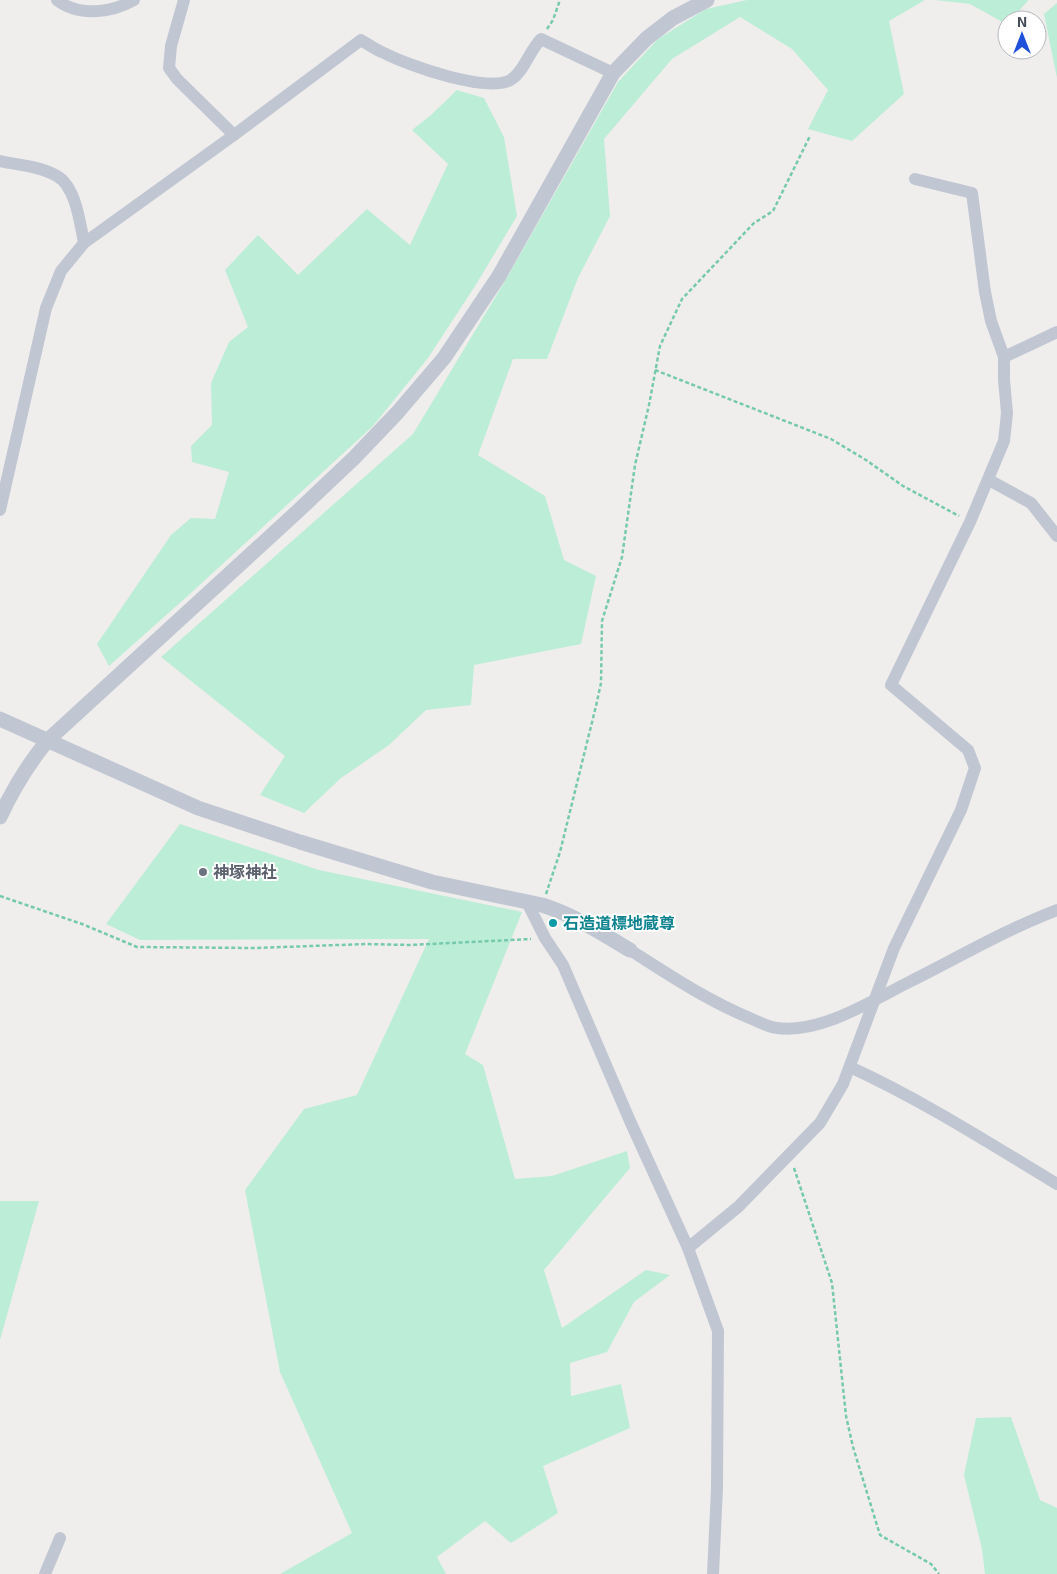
<svg xmlns="http://www.w3.org/2000/svg" width="1057" height="1574" viewBox="0 0 1057 1574" font-family="'Exo 2','Noto Sans JP',sans-serif">
<rect width="100%" height="100%" fill="#f0eeed"/>
<!-- green -->
<g fill="#bcedd7">
<polygon points="747,0 925,0 889,21 904,94 852,141 808,129 828,90 792,49 740,17 672,59 604,139 610,216 578,278 547,359 513,359 478,455 545,496 564,560 596,576 581,644 474,665 471,705 426,710 389,745 341,778 304,813 260,795 285,756 161,657 413,434 505,281 618,82 658,39 706,9"/>
<polygon points="935,0 1028,0 1028,1 1010,20 1007,20 1006,24 970,4"/>
<polygon points="1057,3 1057,78 1044,14"/>
<polygon points="457,90 484,98 504,137 517,216 477,283 428,358 373,426 191,593 109,666 97,644 171,535 191,518 215,519 229,472 192,462 191,446 212,425 211,383 229,342 248,327 225,270 258,235 298,275 367,209 410,245 448,164 412,130 431,115"/>
<polygon points="180,824 319,870 522,912 465,1054 483,1065 515,1179 552,1176 627,1151 630,1168 544,1270 562,1328 646,1270 670,1275 634,1302 607,1352 570,1363 571,1396 621,1384 630,1428 543,1466 558,1513 511,1543 485,1521 437,1557 446,1574 280,1574 352,1533 280,1372 245,1190 304,1109 357,1095 429,939 140,940 106,924"/>
<polygon points="0,1201 39,1201 0,1340"/>
<polygon points="1011,1417 1040,1500 1057,1508 1057,1574 985,1574 982,1549 964,1475 976,1418"/>
</g>
<g fill="none" stroke-linecap="round" stroke-linejoin="round">
<!-- path -->
<g stroke="#75caae" stroke-width="2.5" stroke-dasharray="4 2.5" stroke-linecap="butt">
<polyline points="547,29 553,20 560,0"/>
<polyline points="655,370 831,439 866,460 903,486 959,516"/>
<polyline points="546,894 560,852 596,706 601,683 602,621 622,557 635,465 649,405 660,346 682,299 754,223 773,211 810,136"/>
<polyline points="0,896 82,924 137,947 256,948 366,944 410,945 531,939"/>
<polyline points="794,1168 832,1283 846,1416 853,1447 880,1535 931,1564 939,1574"/>
</g>
<!-- minor -->
<g stroke="#c1c7d2" stroke-width="12">
<path d="M57,0c22,17 54,13 77,0"/>
<polyline points="184,0 171,46 169,68 177,79 234,135"/>
<path d="M0,161c18,4 40,5 57,15 19,11 23,47 27,67"/>
<polyline points="1004,357 1057,332"/>
<polyline points="989,480 1031,503 1057,536"/>
<path d="M0,510l46,-202 15,-37 23,-28 150,-108 127,-95c8,5 15,10 23,13 23,12 107,42 128,26 12,-8 18,-29 29,-40l72,34"/>
<polyline points="527,902 545,938 563,965 630,1121 688,1248 718,1331 717,1488 713,1574"/>
<path d="M630,950c39,25 78,51 122,69 7,3 16,8 25,9 44,6 96,-28 134,-47 48,-24 96,-52 146,-71"/>
<path d="M850,1067c72,33 139,76 207,117"/>
<polyline points="688,1248 738,1207 820,1123 843,1084 894,948 961,810 975,768 968,750 891,685 970,522 1004,441 1007,413 1004,380 1004,357 991,321 985,292 972,193 915,179"/>
<polyline points="45,1574 60,1538"/>
</g>
<!-- tertiary -->
<g stroke="#c1c7d2" stroke-width="15">
<path d="M0,719l198,89 102,34 132,40 110,23c32,10 59,28 88,45"/>
<path d="M0,817c13,-28 28,-53 48,-77l250,-229 56,-53 43,-45 47,-55 55,-82 114,-203 34,-35 26,-20 34,-18"/>
</g>
</g>
<!-- markers -->
<circle fill="#6b7280" stroke="#fff" stroke-width="2" cx="203" cy="872" r="5"/>
<circle fill="#0f9aa8" stroke="#fff" stroke-width="2" cx="553" cy="923" r="5"/>
<g text-anchor="middle" stroke-width="4" stroke-linejoin="round" paint-order="stroke">
<!-- worship labels -->
<g font-size="16" font-weight="bold" fill="#5b616d" stroke="#fff" text-anchor="start">
<text x="213" y="878">神塚神社</text>
</g>
<!-- culture labels -->
<g font-size="16" font-weight="bold" fill="#0d838f" stroke="#fff" text-anchor="start">
<text x="563" y="929">石造道標地蔵尊</text>
</g>
</g>
<!-- north arrow -->
<g transform="translate(1022 35)"><circle r="24" fill="#ffffff" stroke="#b5b8bd"/>
<path d="M0-4L9 19L0 12L-9 19Z" fill="#1e50d9"/>
<text y="-8" font-size="14" font-weight="bold" text-anchor="middle" fill="#464d5a">N</text>
</g>
</svg>
